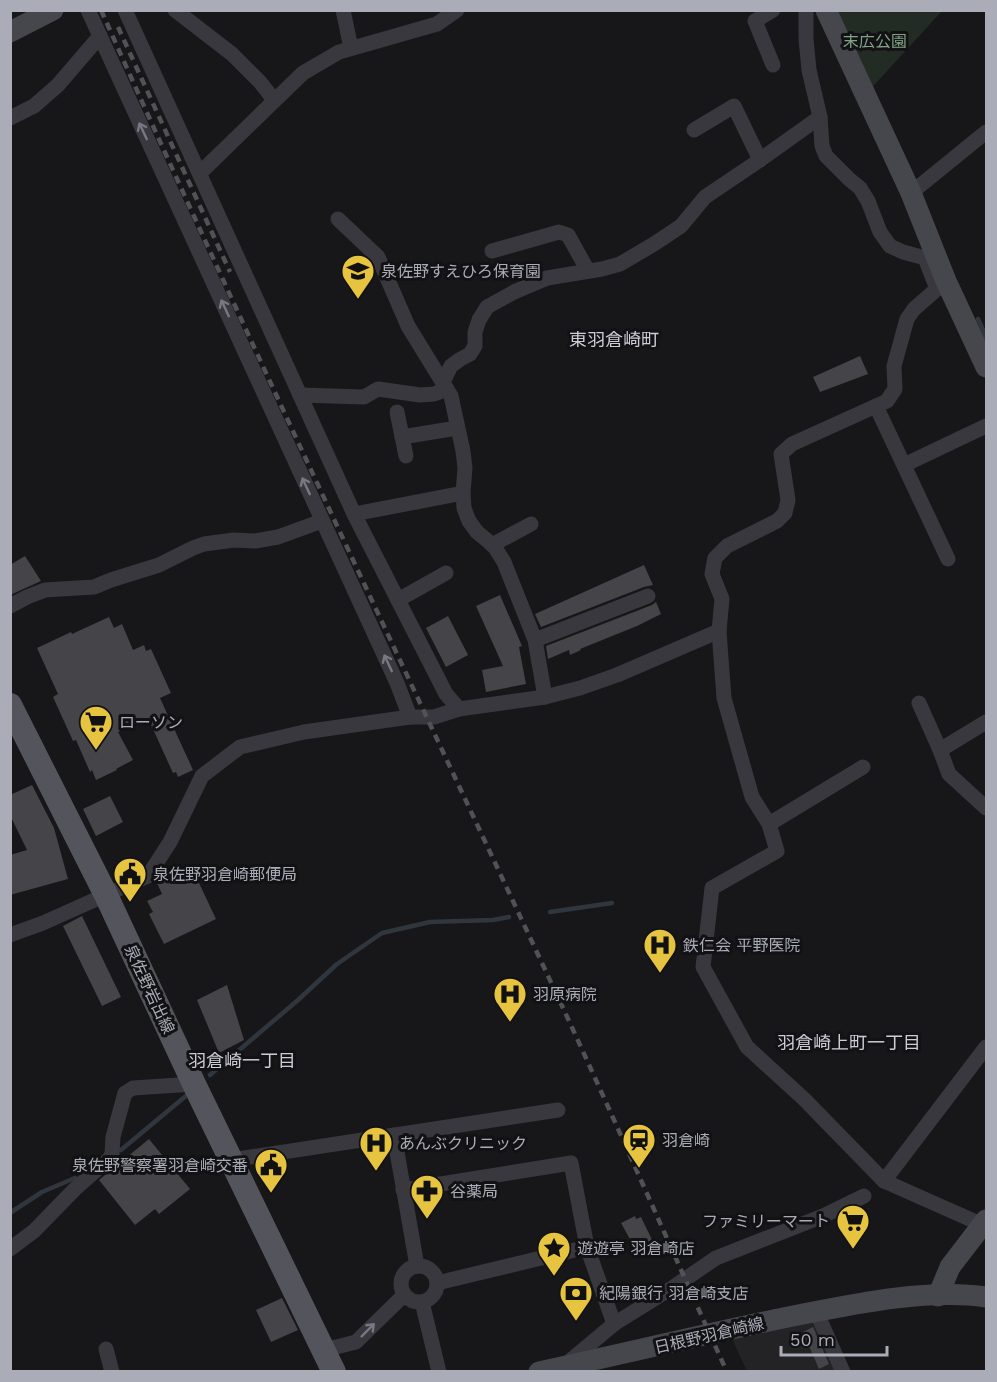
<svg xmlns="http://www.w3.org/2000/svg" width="997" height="1382" viewBox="0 0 997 1382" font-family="'Work Sans','Noto Sans JP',sans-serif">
<rect width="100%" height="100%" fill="#171719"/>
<!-- built -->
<polygon fill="#232326" points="811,1321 817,1323 839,1371 747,1371 731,1337"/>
<!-- green -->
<polygon fill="#232b25" points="828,11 942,11 866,94"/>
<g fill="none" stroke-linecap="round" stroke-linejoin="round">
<!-- stream -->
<g stroke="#30363e" stroke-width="4.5">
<polyline points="978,319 986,337"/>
<polyline points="550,912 612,903"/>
<polyline points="210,1075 298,1000 337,964 382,933 430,922 493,920 509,917"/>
<polyline points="121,1150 187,1095"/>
<polyline points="10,1213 42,1192 75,1178"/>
</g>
</g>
<!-- building -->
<g fill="#444449">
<polygon points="860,356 868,374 820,392 813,377"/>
<polygon points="25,556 41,581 10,595 10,565"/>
<polygon points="644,565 653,585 644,587 541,627 535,614"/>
<polygon points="500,595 522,646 519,647 526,684 486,692 482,670 503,666 476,606"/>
<polygon points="656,602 661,614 637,626 580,649 581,650 570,655 569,650 548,659 546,646 652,605"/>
<polygon points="448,616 468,655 446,667 426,628"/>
<polygon points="109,617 114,628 122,624 133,650 144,645 146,651 151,649 171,693 160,698 193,770 178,777 176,772 173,773 148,718 118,732 133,760 116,769 117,770 96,780 92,770 90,772 76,740 73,741 53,697 58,694 37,648 71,632 72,634"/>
<polygon points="32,785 54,828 68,879 10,895 10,855 27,850 10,815 10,795"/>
<polygon points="110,796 123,822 96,836 83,809"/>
<polygon points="191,866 216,919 164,944 149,914 153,912 147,901 162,894 157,883"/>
<polygon points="82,916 121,997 102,1006 63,926"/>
<polygon points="227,985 244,1040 219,1053 197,1000"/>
<polygon points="149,1139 190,1189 159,1214 155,1209 135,1225 99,1180"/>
<polygon points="635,1216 636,1219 641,1217 654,1244 637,1252 621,1223"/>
<polygon points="282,1298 298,1330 271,1342 256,1310"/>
<polygon points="813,1327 829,1364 819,1369 803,1332"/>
</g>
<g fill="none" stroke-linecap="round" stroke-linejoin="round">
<!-- street -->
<g stroke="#38383e" stroke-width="15">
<polyline points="88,10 397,683 410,717"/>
<polyline points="125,10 354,514 446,694 459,709"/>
<polyline points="175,10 232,54 260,82 274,100"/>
<polyline points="343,10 351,48"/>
<polyline points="806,10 806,39 809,70 820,117 822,146 826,156 849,179 860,188 868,201 880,232 890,246 903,252 925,258 937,289"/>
<polyline points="773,65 755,21 773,10"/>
<polyline points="10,118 34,106 58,85 100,36"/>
<polyline points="694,130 734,106 760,160"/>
<polyline points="200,173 303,73 339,52 437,24 457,10"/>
<polyline points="911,193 986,132"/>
<polyline points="338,219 378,257 408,326 451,396 463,451 465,468 463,493 464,508 469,521 477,532 494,546 504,562 535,640 545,697"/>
<polyline points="492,251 559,232 568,235 588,271"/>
<polyline points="946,281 914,309 907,319 894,366 895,389 887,401 792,444 781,454 788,500 785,513 777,521 727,546 715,558 712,574 722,599 719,631 724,698 752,797 769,824 777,851 712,888 703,967 747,1047 804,1099 884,1181 983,1225"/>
<polyline points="443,382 451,366 459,360 470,354 475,346 475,332 479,320 487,307 514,292 547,278 602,269 620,264 654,244 681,226 705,197 760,160 820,117"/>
<polyline points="300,395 364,397 378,389 420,395 434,394 447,389"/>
<polyline points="876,406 948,559"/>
<polyline points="397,412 406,456"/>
<polyline points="402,437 457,428"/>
<polyline points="904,465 986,426"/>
<polyline points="354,514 463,493"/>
<polyline points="492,545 531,524"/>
<polyline points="398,600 446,573"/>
<polyline points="10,606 27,597 45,590 94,587 111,580 159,565 193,548 204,544 234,540 255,541 278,537 322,521"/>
<polyline points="535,640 648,596"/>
<polyline points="919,703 940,750 949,774 986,808"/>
<polyline points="940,750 986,722"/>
<polyline points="769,824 863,767"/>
<polyline points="10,935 43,923 148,876 170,842 202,776 240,747 304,732 410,717 434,717 459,709 545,697 580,688 617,675 719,631"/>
<polyline points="394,1135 417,1266"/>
<polyline points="231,1160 558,1110"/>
<polyline points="884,1181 986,1047"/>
<polyline points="403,1190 571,1163 587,1247 437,1283"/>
<polyline points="587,1247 614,1324"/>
<polyline points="10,1249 34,1231 75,1189 109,1159 112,1154 113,1137 125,1093 133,1088 194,1084"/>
<circle cx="419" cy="1284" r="18"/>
<polyline points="422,1302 439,1372"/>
<polyline points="816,1311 843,1372"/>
<polyline points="106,1349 112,1372"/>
<polyline points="324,1350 356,1342 404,1295"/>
<polyline points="565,1365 614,1324 675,1286 716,1258 823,1216 864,1196"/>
</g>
<!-- secondary -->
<g stroke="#46474d" stroke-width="21">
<polyline points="826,10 911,193 946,281 986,367"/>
<polyline points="10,32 53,10"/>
<polyline points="938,1296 950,1267 986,1220"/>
<path d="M539,1372c83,-18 166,-38 249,-55 61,-12 137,-29 198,-20"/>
</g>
<!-- primary -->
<polyline stroke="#54555c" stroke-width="24" points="10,705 106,895 194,1084 334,1372"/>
<!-- rail -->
<g stroke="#515258" stroke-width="4.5" stroke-dasharray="8 6" stroke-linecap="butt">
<path d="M101,10c149,335 307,666 462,998 56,121 109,243 164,364"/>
<polyline points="118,27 230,272"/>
</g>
</g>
<!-- one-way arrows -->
<defs><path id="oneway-shaft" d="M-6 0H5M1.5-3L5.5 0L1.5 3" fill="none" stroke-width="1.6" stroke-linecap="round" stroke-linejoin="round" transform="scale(1.5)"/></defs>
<g stroke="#777881">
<use href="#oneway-shaft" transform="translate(143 131) rotate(-115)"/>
<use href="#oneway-shaft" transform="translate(225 308) rotate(-115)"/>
<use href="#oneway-shaft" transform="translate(306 486) rotate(-115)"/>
<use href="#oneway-shaft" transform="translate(388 663) rotate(-115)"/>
<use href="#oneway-shaft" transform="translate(368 1330) rotate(-45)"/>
</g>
<!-- icons -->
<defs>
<g id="school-pin" transform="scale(1.725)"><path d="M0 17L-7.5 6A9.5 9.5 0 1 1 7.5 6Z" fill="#e7c440" stroke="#121214"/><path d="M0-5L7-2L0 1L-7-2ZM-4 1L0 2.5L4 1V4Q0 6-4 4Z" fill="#111"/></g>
<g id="supermarket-pin" transform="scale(1.725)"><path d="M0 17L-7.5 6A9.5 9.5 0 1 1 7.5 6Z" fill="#e7c440" stroke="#121214"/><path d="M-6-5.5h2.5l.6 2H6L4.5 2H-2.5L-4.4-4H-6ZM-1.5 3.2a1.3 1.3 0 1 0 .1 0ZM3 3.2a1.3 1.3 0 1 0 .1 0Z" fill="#111"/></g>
<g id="civic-pin" transform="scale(1.725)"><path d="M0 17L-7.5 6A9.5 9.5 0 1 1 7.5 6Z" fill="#e7c440" stroke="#121214"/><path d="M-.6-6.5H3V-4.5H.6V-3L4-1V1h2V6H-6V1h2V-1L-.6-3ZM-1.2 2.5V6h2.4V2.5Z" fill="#111"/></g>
<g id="hospital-pin" transform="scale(1.725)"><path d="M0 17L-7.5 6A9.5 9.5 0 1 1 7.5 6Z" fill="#e7c440" stroke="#121214"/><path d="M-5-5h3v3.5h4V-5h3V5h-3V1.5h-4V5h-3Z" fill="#111"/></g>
<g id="station-pin" transform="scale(1.725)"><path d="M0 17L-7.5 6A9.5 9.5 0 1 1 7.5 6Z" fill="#e7c440" stroke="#121214"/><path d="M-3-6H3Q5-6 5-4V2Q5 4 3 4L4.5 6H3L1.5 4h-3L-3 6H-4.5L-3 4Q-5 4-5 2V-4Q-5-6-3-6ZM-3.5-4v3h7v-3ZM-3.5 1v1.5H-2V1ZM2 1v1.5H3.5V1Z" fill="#111"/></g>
<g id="pharmacy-pin" transform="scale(1.725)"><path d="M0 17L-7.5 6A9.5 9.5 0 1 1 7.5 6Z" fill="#e7c440" stroke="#121214"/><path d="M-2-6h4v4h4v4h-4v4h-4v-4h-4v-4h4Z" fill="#111"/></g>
<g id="sight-pin" transform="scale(1.725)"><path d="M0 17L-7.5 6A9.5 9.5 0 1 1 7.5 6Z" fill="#e7c440" stroke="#121214"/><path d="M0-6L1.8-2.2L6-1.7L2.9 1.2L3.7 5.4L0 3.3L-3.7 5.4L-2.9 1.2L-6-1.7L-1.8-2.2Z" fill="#111"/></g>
<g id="bank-pin" transform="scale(1.725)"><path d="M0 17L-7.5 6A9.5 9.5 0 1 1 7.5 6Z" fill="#e7c440" stroke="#121214"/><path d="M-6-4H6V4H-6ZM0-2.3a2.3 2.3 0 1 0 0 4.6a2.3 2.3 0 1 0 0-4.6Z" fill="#111"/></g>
</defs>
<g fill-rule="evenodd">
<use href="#school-pin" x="358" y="271"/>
<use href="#supermarket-pin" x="96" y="722"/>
<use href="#civic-pin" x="130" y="874"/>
<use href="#hospital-pin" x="660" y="945"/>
<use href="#hospital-pin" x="510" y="994"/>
<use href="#station-pin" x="639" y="1140"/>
<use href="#hospital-pin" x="376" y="1143"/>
<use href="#civic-pin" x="271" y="1165"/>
<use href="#pharmacy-pin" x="427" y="1191"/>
<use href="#supermarket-pin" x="853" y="1221"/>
<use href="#sight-pin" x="554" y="1248"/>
<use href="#bank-pin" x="576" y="1293"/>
</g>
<g text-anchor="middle" stroke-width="6" stroke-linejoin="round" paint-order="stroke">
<!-- park labels -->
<g font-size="16" fill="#82a288" stroke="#121214">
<text x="875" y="47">末広公園</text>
</g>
<!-- poi labels -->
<g font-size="16" fill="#aaacb8" stroke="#121214" text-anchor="start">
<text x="381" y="277">泉佐野すえひろ保育園</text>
<text x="119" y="728">ローソン</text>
<text x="153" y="880">泉佐野羽倉崎郵便局</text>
<text x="683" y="951">鉄仁会 平野医院</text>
<text x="533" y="1000">羽原病院</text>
<text x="662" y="1146">羽倉崎</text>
<text x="399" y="1149">あんぶクリニック</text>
<text x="248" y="1171" text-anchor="end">泉佐野警察署羽倉崎交番</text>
<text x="450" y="1197">谷薬局</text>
<text x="830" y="1227" text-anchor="end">ファミリーマート</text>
<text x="577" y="1254">遊遊亭 羽倉崎店</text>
<text x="599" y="1299">紀陽銀行 羽倉崎支店</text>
</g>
<!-- street labels -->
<g font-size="16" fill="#aaacb8" stroke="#121214">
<text transform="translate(150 989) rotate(65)" y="6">泉佐野岩出線</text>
<text transform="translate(709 1335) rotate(-13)" y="6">日根野羽倉崎線</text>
</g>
<!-- neighbourhood labels -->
<g font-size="18" fill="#cbccd4" stroke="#121214">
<text x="614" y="346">東羽倉崎町</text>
<text x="849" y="1049">羽倉崎上町一丁目</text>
<text x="242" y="1067">羽倉崎一丁目</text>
</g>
</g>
<!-- border -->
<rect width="997" height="1382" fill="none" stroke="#aaacb8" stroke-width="24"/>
<!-- scale -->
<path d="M781 1346v9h106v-9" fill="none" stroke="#aaacb8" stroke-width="3"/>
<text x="790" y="1346" font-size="18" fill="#aaacb8" stroke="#121214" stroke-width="4.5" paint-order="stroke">50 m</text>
</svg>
